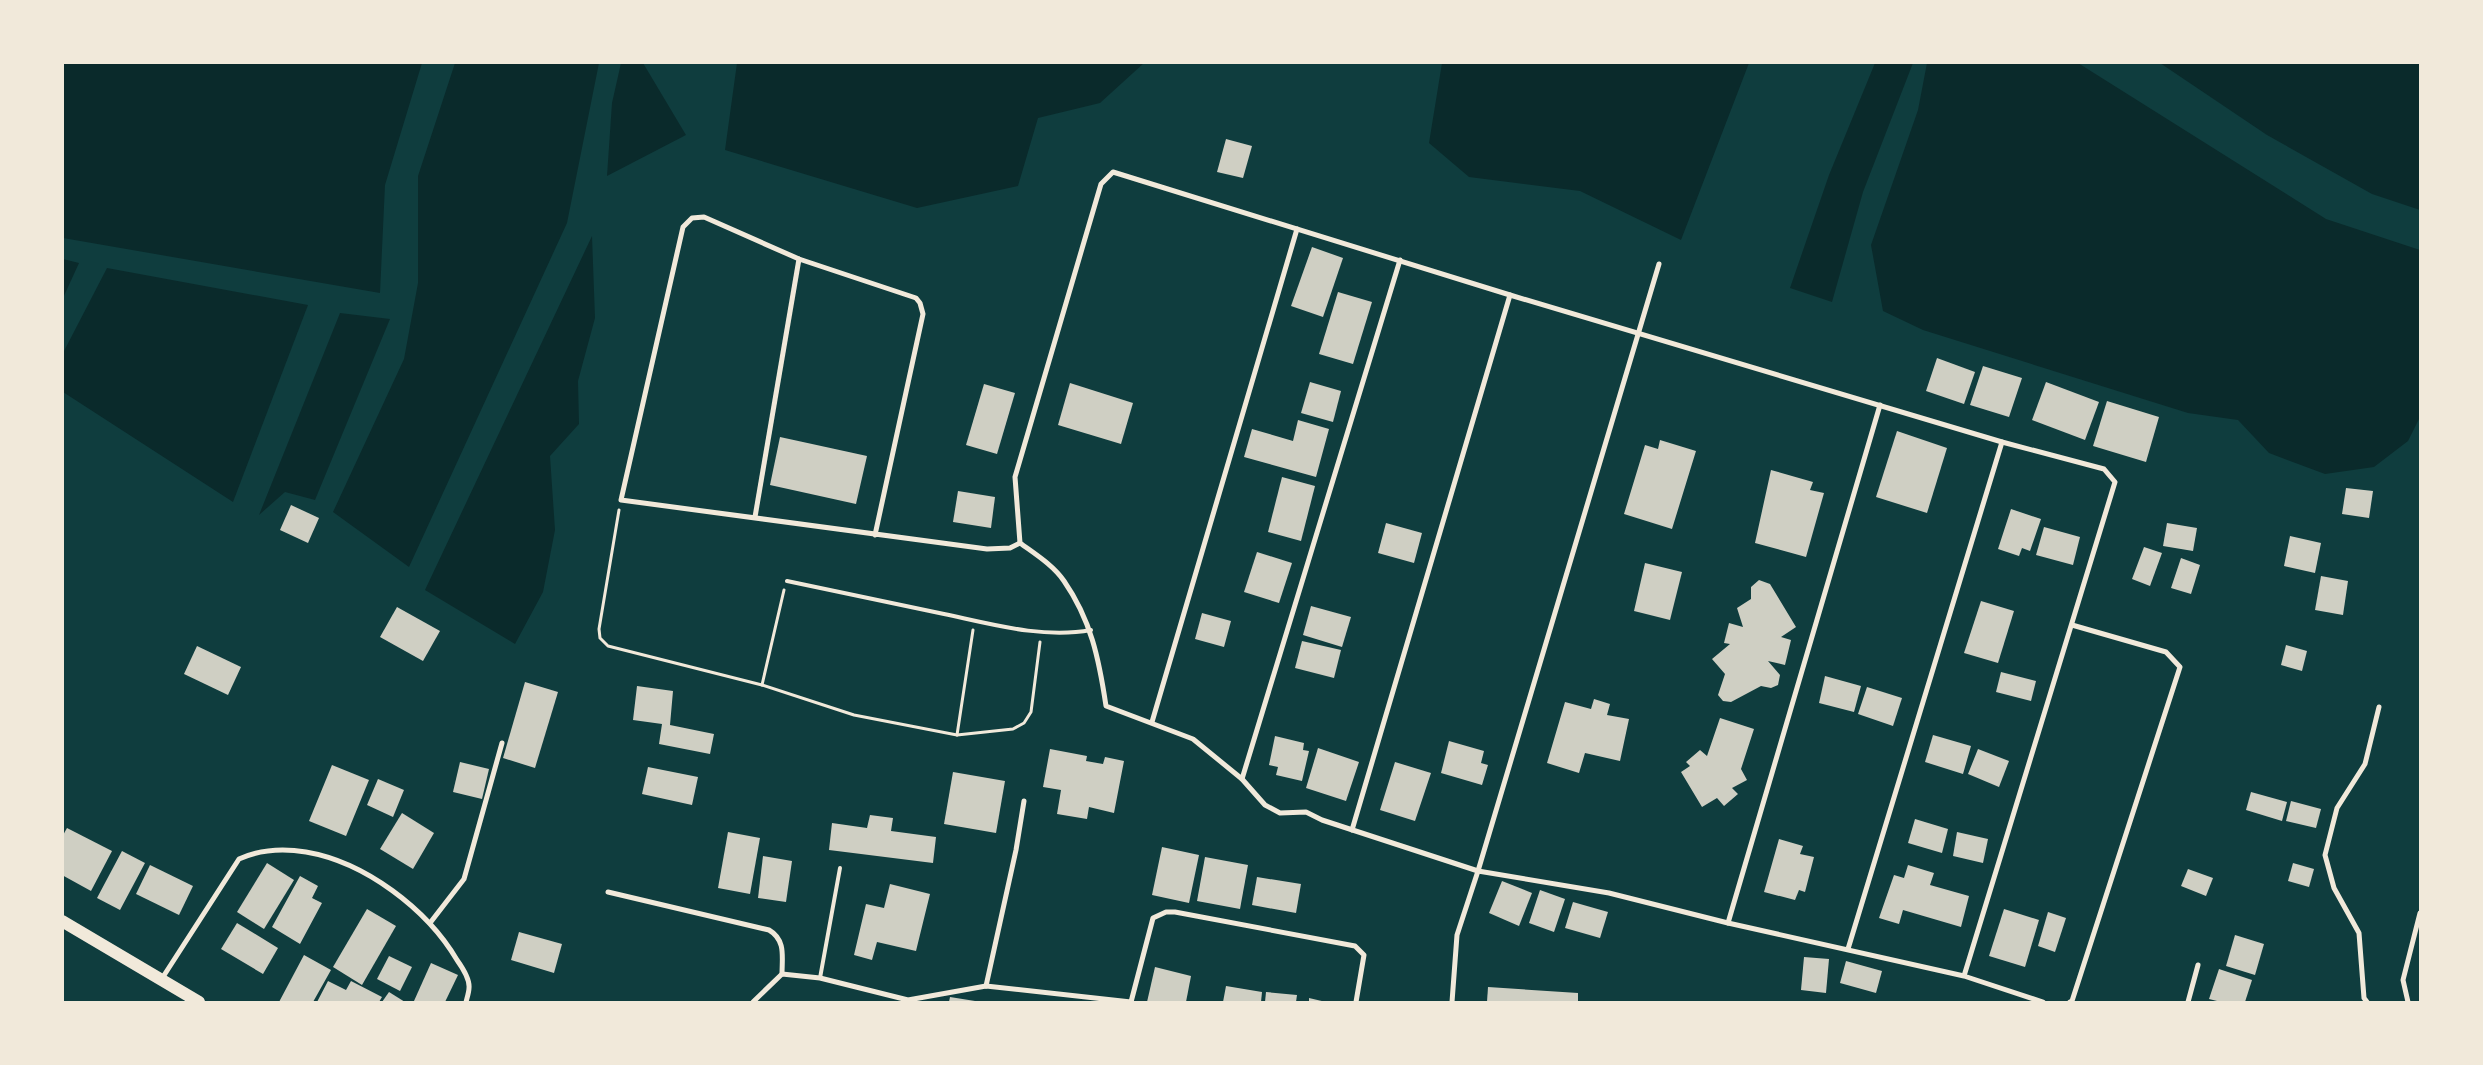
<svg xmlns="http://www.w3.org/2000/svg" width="2483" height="1065" viewBox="0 0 2483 1065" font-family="'Public Sans',sans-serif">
<rect width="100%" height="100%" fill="#0f3d3e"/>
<!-- water -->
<g fill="#0a2a2b">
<polygon points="62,63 422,63 385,185 380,293 63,238"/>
<polygon points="455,63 599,63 567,223 409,567 333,512 404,359 418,283 418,176"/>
<polygon points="621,63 643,63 686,135 607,176 612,103"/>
<polygon points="737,63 737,62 1144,63 1100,103 1038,118 1018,186 917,208 725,150"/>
<polygon points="1442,63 1442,62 1749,63 1681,240 1580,191 1469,177 1429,143"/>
<polygon points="1875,63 1913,63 1863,192 1832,302 1790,288 1829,175"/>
<polygon points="1927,63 2078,63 2326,219 2420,250 2420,417 2408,441 2374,467 2325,474 2269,453 2238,420 2188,413 1923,330 1883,311 1871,245 1918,110"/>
<polygon points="2160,63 2420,63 2420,210 2372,194 2267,135"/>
<polygon points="592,236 595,318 578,381 579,424 550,456 555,530 543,592 515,644 425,590"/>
<polygon points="63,259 79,263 63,298 62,259"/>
<polygon points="107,268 308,305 233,502 63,392 63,353"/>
<polygon points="340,313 390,319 315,500 285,492 259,515"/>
</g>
<!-- building -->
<g fill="#cfcfc3">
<polygon points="1226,139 1252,146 1243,178 1217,172"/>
<polygon points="1312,247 1343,258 1323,317 1291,306"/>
<polygon points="1338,292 1372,302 1353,364 1319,354"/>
<polygon points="1937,358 1975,372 1964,404 1926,391"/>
<polygon points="1983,366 2022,378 2009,417 1970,405"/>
<polygon points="1310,382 1341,391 1333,422 1301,413"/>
<polygon points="2046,382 2099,402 2085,440 2032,420"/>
<polygon points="1070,383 1133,403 1121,444 1058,425"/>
<polygon points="984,384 1015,393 997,454 966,445"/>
<polygon points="2107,401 2159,417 2146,462 2093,446"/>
<polygon points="1298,420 1329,429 1316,477 1244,457 1252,429 1293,441"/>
<polygon points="1897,431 1947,448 1927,513 1876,497"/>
<polygon points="780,437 867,456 856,504 770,485"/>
<polygon points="1660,440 1696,451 1672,529 1624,514 1645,445 1658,449"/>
<polygon points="1771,470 1813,482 1810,490 1824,493 1806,557 1755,543"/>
<polygon points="1282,477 1315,486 1301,541 1268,532"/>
<polygon points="2346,488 2373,491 2369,518 2342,514"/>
<polygon points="958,491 995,497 991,528 953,522"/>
<polygon points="291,505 319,518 308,543 280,530"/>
<polygon points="2011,509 2041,519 2030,551 2022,548 2019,556 1998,549"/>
<polygon points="1386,523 1422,533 1414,563 1378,553"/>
<polygon points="2167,523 2197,528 2193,551 2163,546"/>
<polygon points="2044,527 2080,537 2073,565 2036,555"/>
<polygon points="2290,536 2321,543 2315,573 2284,566"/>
<polygon points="2144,547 2162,553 2150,586 2132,579"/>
<polygon points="1257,552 1292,563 1279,603 1244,592"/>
<polygon points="2181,558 2200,565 2191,594 2171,588"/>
<polygon points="1645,563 1682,572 1670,620 1634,611"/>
<polygon points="2321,576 2348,581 2343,615 2315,610"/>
<polygon points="1759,580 1770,584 1796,627 1781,637 1791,640 1785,665 1768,661 1780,675 1778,685 1771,688 1761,686 1731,702 1723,701 1718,695 1725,674 1712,659 1730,644 1724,643 1729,623 1743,627 1737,608 1751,599 1751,587"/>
<polygon points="1981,601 2014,611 1998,663 1964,653"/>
<polygon points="1311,606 1351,617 1342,647 1303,635"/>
<polygon points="397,607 440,631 423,661 380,637"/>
<polygon points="1202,613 1231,621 1224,647 1195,639"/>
<polygon points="1302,641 1341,650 1334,678 1295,668"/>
<polygon points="2286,645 2307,651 2302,671 2281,665"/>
<polygon points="197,646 241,667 228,695 184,674"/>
<polygon points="2001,672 2036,681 2031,701 1996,692"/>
<polygon points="1825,676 1861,686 1854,712 1819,703"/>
<polygon points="525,682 558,692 535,768 503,758"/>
<polygon points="637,686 673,691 670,725 714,734 710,754 659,744 662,724 633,720"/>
<polygon points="1867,687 1902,698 1893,726 1858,714"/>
<polygon points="1594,699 1610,704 1607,715 1629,719 1620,761 1585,753 1579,773 1547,763 1565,702 1591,709"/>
<polygon points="1720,718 1754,729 1741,769 1747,780 1732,788 1738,794 1724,806 1717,798 1702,807 1681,772 1690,766 1686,762 1700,750 1707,756"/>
<polygon points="1933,735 1971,746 1963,774 1925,762"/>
<polygon points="1275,736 1304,743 1303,750 1309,751 1302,781 1276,775 1278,767 1269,765"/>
<polygon points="1449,741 1484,751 1481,763 1488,765 1482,785 1441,773"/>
<polygon points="1318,748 1359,762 1346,801 1306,788"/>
<polygon points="1050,749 1087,756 1086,761 1103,764 1105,757 1124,761 1114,813 1089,807 1087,819 1057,814 1061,790 1043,787"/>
<polygon points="1978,749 2009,761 1999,787 1968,774"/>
<polygon points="460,762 489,769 482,799 453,792"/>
<polygon points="1395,762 1431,773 1415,821 1380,810"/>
<polygon points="332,765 369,780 346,836 309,821"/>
<polygon points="648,767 698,777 692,805 642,794"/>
<polygon points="953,772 1005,781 996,833 944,824"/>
<polygon points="378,779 404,790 393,817 367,805"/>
<polygon points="2251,792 2287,802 2282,821 2246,810"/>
<polygon points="2291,801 2321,809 2316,828 2286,821"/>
<polygon points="402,813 434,833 413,869 380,849"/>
<polygon points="870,815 893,818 891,831 936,837 933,863 829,850 832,823 867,828"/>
<polygon points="1915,819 1948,829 1942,853 1908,843"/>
<polygon points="67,828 112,851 91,891 62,875 62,837"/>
<polygon points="728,832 760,838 750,894 718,888"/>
<polygon points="1957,832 1988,839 1983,863 1953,856"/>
<polygon points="1779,839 1803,846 1800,854 1814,857 1805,892 1799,890 1795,900 1764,892"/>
<polygon points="1162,847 1199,855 1189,903 1152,895"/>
<polygon points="122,851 145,863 120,910 97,898"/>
<polygon points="763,856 792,861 786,902 758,898"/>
<polygon points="1205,857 1248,865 1240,909 1197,901"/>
<polygon points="267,863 294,880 264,929 237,912"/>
<polygon points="2293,863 2314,869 2309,887 2288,881"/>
<polygon points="150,865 193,886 179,915 136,894"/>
<polygon points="1908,865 1934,873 1930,885 1969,896 1961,927 1903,910 1899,924 1879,918 1894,875 1904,878"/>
<polygon points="2188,869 2213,878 2206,896 2181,886"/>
<polygon points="300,876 318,886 312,898 322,903 300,944 272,927"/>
<polygon points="1257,877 1301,884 1296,913 1252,905"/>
<polygon points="1502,881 1532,893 1519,926 1489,913"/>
<polygon points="890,884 930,894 916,951 877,942 872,960 854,955 866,904 884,908"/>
<polygon points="1540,890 1565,899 1554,932 1529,923"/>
<polygon points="1573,902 1608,912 1600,938 1565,928"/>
<polygon points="367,909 396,926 362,985 333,967"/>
<polygon points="2004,909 2039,920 2025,967 1989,956"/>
<polygon points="2048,912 2066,918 2055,952 2038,946"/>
<polygon points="237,923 278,948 263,974 221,949"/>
<polygon points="519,932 562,944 554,973 511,960"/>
<polygon points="2235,935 2264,944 2255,975 2226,966"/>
<polygon points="304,955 331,970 313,1002 279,1002"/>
<polygon points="389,956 412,967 400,991 377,979"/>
<polygon points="1804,957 1829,959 1826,993 1801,990"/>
<polygon points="1846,961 1882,971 1876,993 1840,983"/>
<polygon points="431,963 458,975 445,1002 417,1002 414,1001"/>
<polygon points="1155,967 1191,976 1186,1002 1147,1002"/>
<polygon points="2219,969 2252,980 2245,1002 2221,1002 2209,999"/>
<polygon points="328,981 346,990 351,981 382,997 379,1002 317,1002"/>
<polygon points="1226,986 1262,992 1261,1002 1223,1002"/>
<polygon points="1488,987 1578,993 1578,1002 1487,1002"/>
<polygon points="389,992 405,1002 382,1002"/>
<polygon points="1266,992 1297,995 1296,1002 1265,1002"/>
<polygon points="950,997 975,1001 975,1002 949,1002"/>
<polygon points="1309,998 1326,1002 1309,1002"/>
</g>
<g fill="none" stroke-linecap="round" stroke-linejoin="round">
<!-- path -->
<g stroke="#f1e9da" stroke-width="3">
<polyline points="619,510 599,629 600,638 608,646 762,685 854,715 957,735 1013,729 1024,723 1031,712 1040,642"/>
<polyline points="762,685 784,590"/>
<polyline points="957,735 973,630"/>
</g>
<!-- service -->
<g stroke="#f1e9da" stroke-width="4">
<path d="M787,581c52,11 104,22 157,33 47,10 99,25 147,16"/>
<polyline points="820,978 840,868"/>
</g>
<!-- minor -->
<g stroke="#f1e9da" stroke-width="5">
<polyline points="755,517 799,259"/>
<polyline points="875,535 923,314 920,303 916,298 799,259 704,217 692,218 683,227 621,500 987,549 1010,548 1020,543"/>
<polyline points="1152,722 1297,229"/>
<polyline points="1242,779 1400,260"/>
<polyline points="1352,830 1510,295"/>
<path d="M608,892l161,38c17,10 13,27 13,44"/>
<polyline points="430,923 464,879 502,743"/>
<polyline points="1728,923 1880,405"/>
<polyline points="1848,949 2002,442"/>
<path d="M1964,976l151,-494 -11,-13 -102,-27 -492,-147 -397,-123 -12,12 -86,293 5,66c15,11 33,22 44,38 27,39 35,78 42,125l87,33 49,40 23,26 15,8 26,-1 16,8 156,51 131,22 119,30 236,53 79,26"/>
<path d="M161,980l78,-121c22,-10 43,-11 67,-7 59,10 121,57 151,108 5,7 13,19 12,28 0,4 -2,10 -3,14"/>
<polyline points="986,986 1016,850 1024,801"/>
<polyline points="753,1002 782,974 820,978 908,1000 986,986 1131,1002"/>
<polyline points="1131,1002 1153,918 1166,912 1175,912 1355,946 1364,955 1356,1002"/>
<polyline points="1452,1002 1457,935 1478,871 1659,264"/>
<polyline points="2070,1002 2072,1001 2180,667 2166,652 2072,625"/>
<polyline points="2188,1002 2198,965"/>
<polyline points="2367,1002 2364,998 2359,933 2334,888 2325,855 2337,808 2365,764 2379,707"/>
<polyline points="2408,1002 2403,980 2420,913"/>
</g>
<!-- primary -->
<polyline stroke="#f1e9da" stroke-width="12" points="62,921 199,1002"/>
</g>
<!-- border -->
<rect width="2483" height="1065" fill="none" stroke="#f1e9da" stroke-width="128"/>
</svg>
